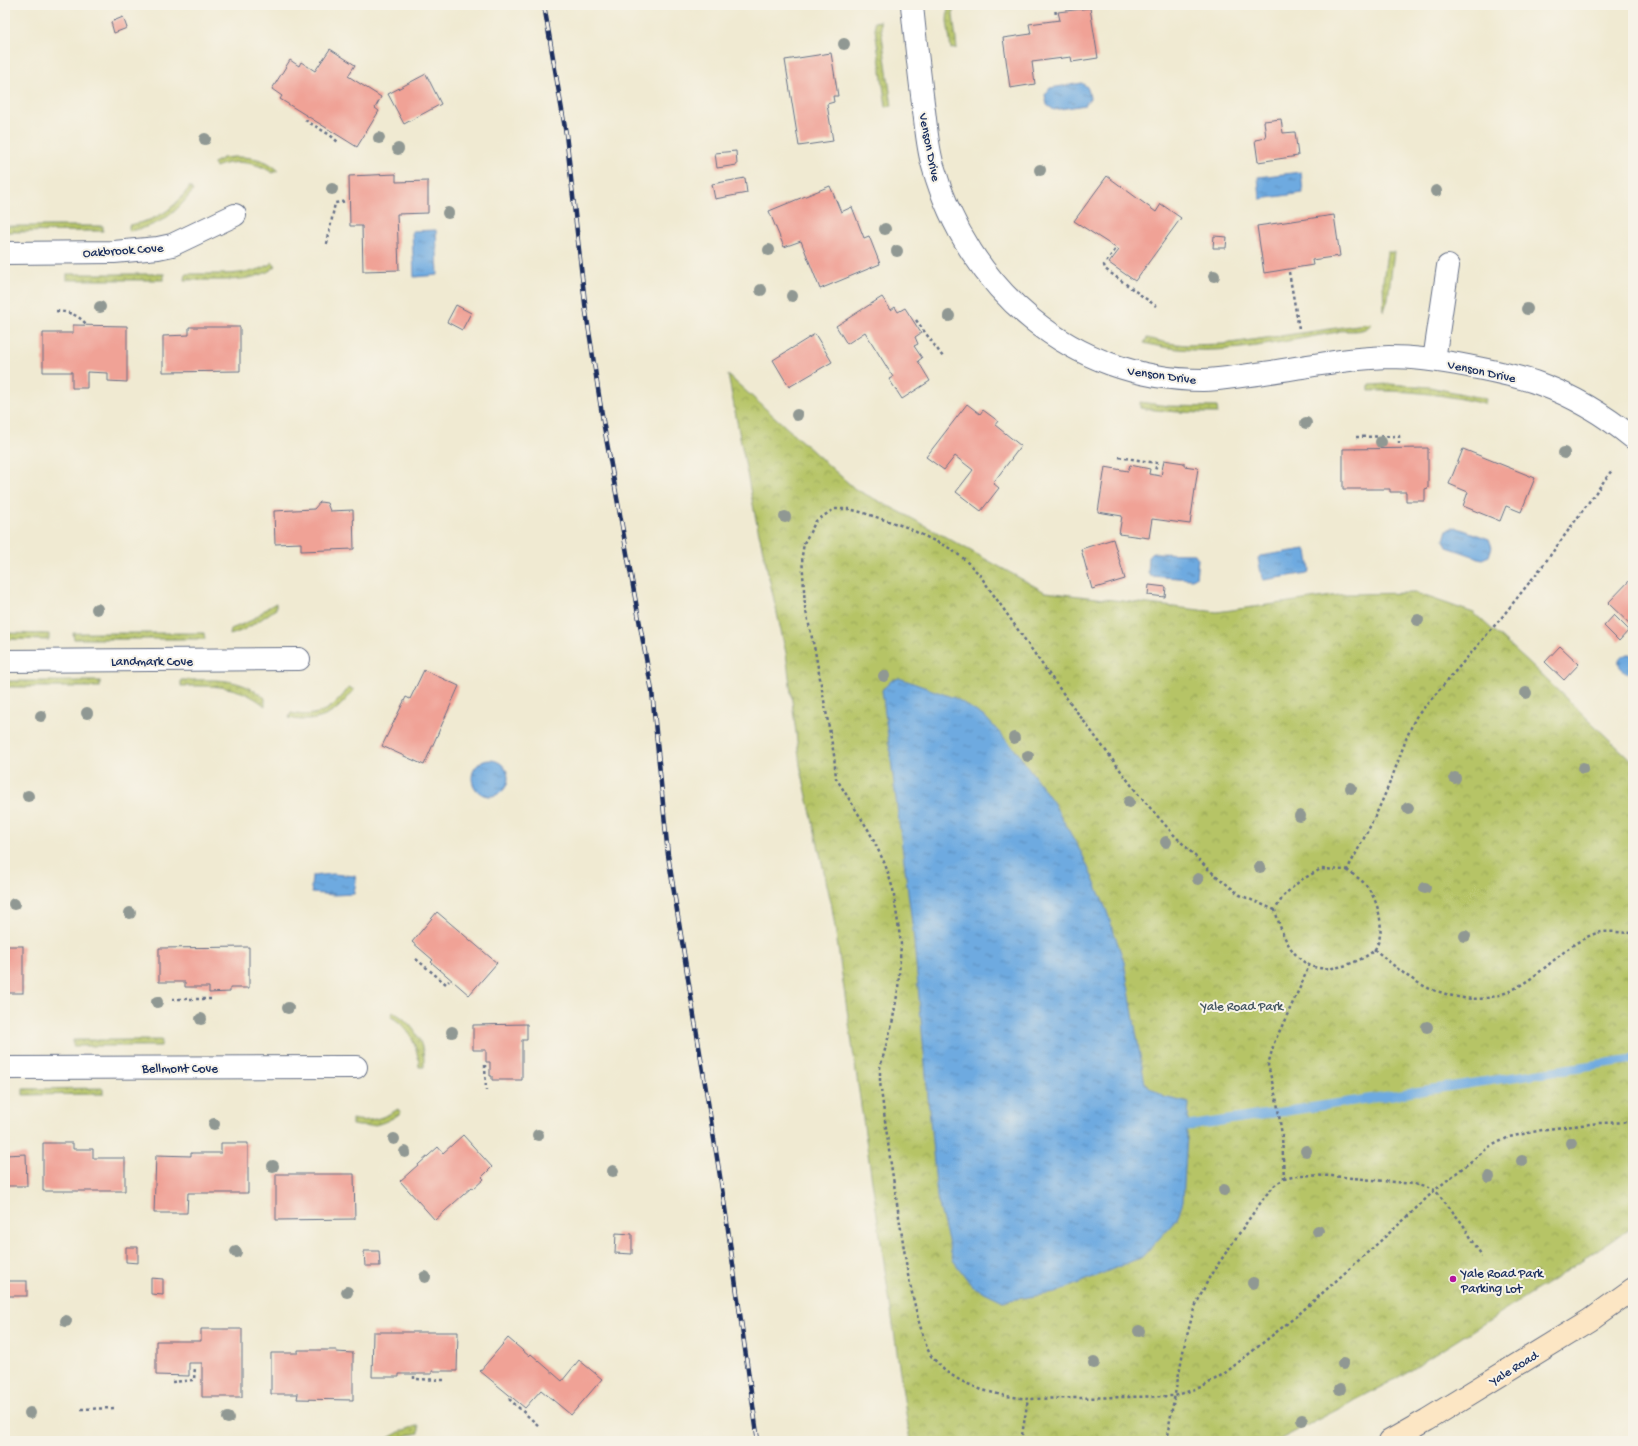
<svg xmlns="http://www.w3.org/2000/svg" width="1638" height="1446" viewBox="0 0 1638 1446" font-family="'Gochi Hand',sans-serif">
<defs>
<pattern id="grass-dots" width="8" height="8" patternUnits="userSpaceOnUse"><rect width="8" height="8" fill="#b6c466"/><path d="M2 2h.1M6 6h.1" fill="none" stroke="#93a057" stroke-width="1.8" stroke-linecap="round"/></pattern>
<pattern id="park-crowns" width="20" height="18" patternUnits="userSpaceOnUse"><rect width="20" height="18" fill="#b6c466"/><path d="M2 6a3 3 0 1 1 6 0M12 15a3 3 0 1 1 6 0" fill="none" stroke="#93a057"/></pattern>
<pattern id="water-ripples" width="26" height="14" patternUnits="userSpaceOnUse"><rect width="26" height="14" fill="#6eaae0"/><path d="M2 4q2-2 4 0t4 0M15 11q2-2 4 0t4 0" fill="none" stroke="#5a8bb9"/></pattern>
</defs>
<rect width="100%" height="100%" fill="#f7f3e8"/>
<filter id="ink" filterUnits="userSpaceOnUse"><feTurbulence type="fractalNoise" baseFrequency=".025" numOctaves="2"/><feDisplacementMap in="SourceGraphic" scale="8" xChannelSelector="R" yChannelSelector="G"/><feConvolveMatrix kernelMatrix="1 2 1 2 8 2 1 2 1" color-interpolation-filters="sRGB"/></filter>
<filter id="wash" filterUnits="userSpaceOnUse"><feTurbulence type="fractalNoise" baseFrequency=".012" numOctaves="4" result="noise"/><feDisplacementMap in="SourceGraphic" scale="16" xChannelSelector="R" yChannelSelector="G"/><feGaussianBlur stdDeviation="0.9" result="paint"/><feColorMatrix in="noise" values="0 0 0 0 0 0 0 0 0 0 0 0 0 0 0 0 0 1.4 0 .05"/><feComposite in="paint" operator="in"/></filter>
<g filter="url(#wash)">
<rect width="100%" height="100%" fill="#f0ead2"/>
<!-- grass -->
<g fill="url(#grass-dots)" stroke="#687a62">
<polygon points="948,5 954,5 953,15 957,48 951,49 947,21"/>
<polygon points="880,21 892,106 886,107 874,22"/>
<path d="M234,157c17,0 31,1 44,13l-5,3c-17,-11 -38,-14 -57,-6l-3,-4 10,-5z"/>
<path d="M190,186l3,5c-19,24 -33,35 -64,40v-6c29,-5 44,-15 61,-39z"/>
<polygon points="5,226 103,226 103,231 5,232"/>
<polygon points="1387,252 1394,252 1388,299 1384,311 1383,281"/>
<path d="M273,262l3,4c-21,19 -63,13 -91,14l1,-6c25,-1 67,4 87,-12z"/>
<rect x="67" y="274" width="97" height="6"/>
<path d="M1372,323c-7,11 -23,7 -34,8v1c-64,11 -130,28 -194,11l3,-5 21,5 18,2 37,-1z"/>
<path d="M1389,384l41,3 56,12 -1,5c-39,-9 -76,-14 -116,-13v-6z"/>
<path d="M1140,402l29,4 48,1 1,6c-27,0 -52,-1 -78,-5z"/>
<path d="M276,603v6c-15,10 -28,21 -46,26l1,-6 21,-9 15,-12z"/>
<polygon points="5,633 49,634 49,640 5,639"/>
<polygon points="73,633 204,633 205,639 74,639"/>
<path d="M181,680c32,0 57,-4 84,18v8c-27,-22 -51,-20 -84,-20z"/>
<rect x="5" y="681" width="95" height="6"/>
<path d="M349,687l5,3c-18,24 -35,35 -65,28l2,-5c26,6 43,-4 58,-26z"/>
<path d="M393,1012c20,10 33,32 31,55h-5c-1,-21 -10,-40 -28,-50z"/>
<polygon points="73,1040 162,1040 161,1046 73,1046"/>
<polygon points="103,1088 103,1094 23,1095 23,1089"/>
<path d="M398,1109l3,4c-15,10 -30,16 -49,12v-6c17,4 32,-1 46,-10z"/>
<polygon points="416,1426 419,1426 419,1433 408,1435 396,1441 383,1441 401,1431"/>
</g>
<!-- park -->
<polygon fill="url(#park-crowns)" stroke="#687a62" points="728,375 855,489 904,514 1045,592 1217,612 1347,594 1416,593 1474,613 1531,665 1633,762 1633,1226 1573,1267 1394,1380 1277,1441 910,1441 832,907 800,765 786,653 756,520"/>
<!-- water -->
<g fill="url(#water-ripples)" stroke="#446c9f">
<polygon points="1082,83 1088,88 1090,98 1085,105 1054,110 1047,105 1045,95 1050,88"/>
<polygon points="1301,172 1303,193 1260,199 1258,177"/>
<polygon points="436,230 438,275 414,277 412,231"/>
<polygon points="1455,527 1489,539 1492,547 1489,556 1482,559 1447,547 1444,540 1447,530"/>
<polygon points="1305,549 1307,551 1310,571 1308,573 1264,580 1262,578 1258,558 1260,556"/>
<polygon points="1153,553 1195,554 1198,559 1196,577 1192,579 1150,576 1148,573 1149,557"/>
<path d="M1630,654l3,1v21c-3,-2 -8,-4 -11,-7 -8,-7 0,-15 8,-15z"/>
<polygon points="899,678 957,699 986,718 1017,752 1053,802 1083,856 1106,909 1124,962 1145,1084 1164,1097 1189,1103 1183,1201 1177,1219 1142,1257 1055,1293 1003,1301 972,1286 953,1260 937,1197 913,931 882,690 891,681"/>
<circle cx="490" cy="778" r="18"/>
<polygon points="333,874 355,876 356,881 354,894 334,895 312,893 311,887 312,876"/>
</g>
<g fill="none" stroke-linecap="round" stroke-linejoin="round">
<!-- stream -->
<polyline stroke="#6eaae0" stroke-width="9" points="1188,1126 1633,1059"/>
</g>
<g id="blocks">
<!-- building -->
<g fill="#f0a296">
<polygon points="1090,8 1098,58 1072,62 1071,57 1032,62 1035,84 1010,88 1003,38 1031,34 1029,24 1060,20 1058,12"/>
<polygon points="123,17 127,28 114,33 111,22"/>
<polygon points="330,49 355,65 348,76 381,97 375,108 379,111 357,147 280,99 282,96 272,89 290,60 299,66 301,62 315,71"/>
<polygon points="831,53 838,96 833,96 834,102 827,104 833,141 799,146 785,60"/>
<polygon points="426,74 441,104 404,124 388,94"/>
<polygon points="1281,119 1283,133 1295,132 1298,156 1258,162 1255,140 1266,138 1264,121"/>
<polygon points="736,151 737,165 717,168 715,153"/>
<polygon points="396,174 396,182 428,181 428,213 397,214 399,270 363,271 362,226 350,226 349,176"/>
<polygon points="1107,176 1156,212 1161,204 1181,218 1135,281 1109,263 1119,250 1074,221"/>
<polygon points="745,178 747,193 715,199 712,184"/>
<polygon points="830,186 841,212 852,207 864,238 869,236 880,264 820,289 801,241 784,247 769,211"/>
<polygon points="1334,215 1340,256 1312,260 1313,265 1264,273 1257,226"/>
<polygon points="1214,236 1227,237 1226,248 1213,248"/>
<polygon points="882,297 891,310 895,307 898,312 905,308 921,333 915,337 918,344 914,346 922,358 918,361 930,381 902,399 889,379 893,377 865,332 847,344 836,326"/>
<polygon points="456,305 471,313 462,330 447,322"/>
<polygon points="73,325 127,326 127,382 108,381 108,373 87,372 87,388 72,388 72,372 43,372 43,333 73,333"/>
<polygon points="189,327 240,327 240,371 163,372 163,336 189,335"/>
<polygon points="815,334 832,362 789,387 773,360"/>
<polygon points="967,404 980,414 983,410 998,421 995,425 1021,446 993,483 999,488 981,511 956,492 973,470 955,456 944,470 926,457"/>
<polygon points="1428,448 1428,488 1425,489 1425,501 1406,501 1406,492 1390,492 1390,489 1343,489 1343,449"/>
<polygon points="1463,449 1535,478 1521,512 1506,506 1500,521 1463,506 1468,492 1449,484"/>
<polygon points="1164,460 1184,463 1184,466 1198,468 1190,524 1152,519 1149,538 1119,534 1122,516 1098,512 1105,467 1128,471 1130,465 1150,469 1149,474 1161,476"/>
<polygon points="320,502 327,503 330,511 353,510 354,549 301,551 301,543 275,544 274,511 314,509"/>
<polygon points="1113,539 1125,579 1092,589 1081,549"/>
<polygon points="1633,577 1633,627 1608,603"/>
<polygon points="1149,585 1166,587 1165,597 1148,595"/>
<polygon points="1614,615 1629,630 1619,641 1604,626"/>
<polygon points="1560,646 1579,664 1564,680 1545,662"/>
<polygon points="424,670 459,686 424,765 382,746 406,697 410,699"/>
<polygon points="437,912 497,963 469,995 431,962 433,960 412,942"/>
<rect x="5" y="946" width="18" height="47"/>
<polygon points="249,947 249,988 230,988 230,992 209,993 209,987 185,987 185,982 159,982 159,948"/>
<polygon points="527,1024 527,1040 522,1040 522,1080 492,1080 492,1076 490,1076 490,1062 486,1062 486,1050 473,1050 473,1025"/>
<polygon points="463,1135 492,1167 482,1177 484,1179 473,1189 472,1187 435,1220 400,1181 438,1147 443,1153"/>
<polygon points="43,1143 73,1143 73,1149 93,1149 93,1158 125,1158 125,1191 43,1191"/>
<polygon points="221,1143 248,1143 248,1193 188,1193 187,1213 154,1213 156,1155 191,1156 191,1153 221,1153"/>
<polygon points="26,1154 27,1186 5,1186 5,1155"/>
<polygon points="276,1174 354,1174 355,1219 276,1220"/>
<polygon points="616,1233 632,1234 632,1254 615,1253"/>
<polygon points="126,1247 138,1247 138,1263 126,1262"/>
<polygon points="364,1251 379,1251 380,1266 365,1266"/>
<polygon points="151,1278 163,1279 163,1295 151,1294"/>
<rect x="5" y="1281" width="22" height="15"/>
<polygon points="201,1329 242,1329 242,1397 202,1397 202,1363 189,1363 189,1376 156,1375 156,1341 201,1341"/>
<polygon points="373,1332 458,1332 457,1371 432,1371 432,1374 399,1374 399,1377 372,1377"/>
<polygon points="508,1338 529,1356 531,1354 562,1381 579,1360 602,1379 571,1415 541,1390 525,1408 480,1371"/>
<polygon points="5,1347 7,1347 6,1373 5,1373"/>
<polygon points="298,1350 337,1350 336,1352 353,1353 353,1400 297,1399 298,1394 271,1394 271,1353 298,1353"/>
</g>
</g>
</g>
<g filter="url(#ink)">
<use href="#blocks" fill-opacity="0" stroke="#667087" stroke-width="1"/>
<g fill="none" stroke-linecap="round" stroke-linejoin="round">
<!-- minor casing -->
<g stroke="#667087" stroke-width="24">
<g id="minor">
<path d="M912,5c3,33 7,65 11,98 3,21 4,43 10,63 35,124 139,214 270,214 18,0 36,-4 54,-6 44,-6 88,-16 132,-17 27,0 53,4 79,9 24,5 48,9 72,18 33,12 66,32 93,54"/>
<polyline points="5,253 114,252 158,248 172,245 235,215"/>
<polyline points="1434,360 1448,266"/>
<polyline points="5,661 299,659"/>
<polyline points="5,1068 356,1067"/>
</g>
</g>
<!-- secondary casing -->
<g stroke="#667087" stroke-width="24">
<polyline id="secondary" points="1390,1441 1427,1420 1590,1320 1633,1289"/>
</g>
<!-- path -->
<g stroke="#667087" stroke-width="2.5" stroke-dasharray="3 3" stroke-linecap="butt">
<polyline points="1055,5 1056,17"/>
<polyline points="305,120 330,135 339,143"/>
<polyline points="327,244 335,203 347,201"/>
<polyline points="1115,250 1104,265 1105,269 1156,306"/>
<polyline points="1289,272 1299,329"/>
<path d="M56,311c13,1 21,3 30,13"/>
<polyline points="916,320 943,357"/>
<polyline points="1356,437 1399,436 1399,443"/>
<polyline points="1119,457 1157,463 1155,471"/>
<path d="M1347,870c5,4 12,8 17,13 14,15 23,47 11,66 -5,7 -24,15 -32,17 -11,3 -26,4 -36,-2 -19,-12 -26,-33 -32,-54l9,-15 17,-15 20,-11 26,1c15,-28 31,-57 43,-88 9,-21 15,-44 26,-65l86,-100 42,-53 68,-94"/>
<polyline points="1275,910 1240,895 1209,870 1174,835 1138,794 1051,677 979,574 963,558 949,548 906,527 864,513 849,509 834,509 816,521 804,543 802,556 805,607 815,651 834,755 836,778 869,831 885,864 893,889 901,944 898,990 892,1024 880,1068 880,1082 890,1158 908,1275 918,1319 927,1348 931,1356 945,1371 961,1381 982,1390 1006,1396 1028,1399 1175,1396 1204,1386 1225,1373 1299,1314 1406,1218 1435,1190 1489,1147 1509,1137 1547,1129 1599,1123 1633,1122"/>
<path d="M1374,949c17,14 33,29 52,38 5,3 12,4 17,6 35,12 62,5 91,-17 21,-15 38,-35 63,-43 8,-3 27,0 36,0"/>
<polyline points="416,959 446,984 449,981"/>
<polyline points="5,999 9,999"/>
<polyline points="172,999 211,999"/>
<polyline points="485,1065 486,1091"/>
<polyline points="1284,1179 1282,1135 1277,1102 1268,1065 1274,1043 1302,983 1309,965"/>
<polyline points="414,1376 414,1379 444,1380"/>
<polyline points="172,1382 194,1380 195,1367"/>
<polyline points="509,1399 539,1426"/>
<polyline points="81,1409 116,1408"/>
<polyline points="1021,1441 1028,1399"/>
<polyline points="1166,1441 1184,1347 1194,1309 1210,1276 1249,1219 1266,1195 1275,1185 1284,1179 1301,1175 1332,1176 1414,1184 1435,1190 1462,1223 1482,1256"/>
</g>
<!-- minor -->
<use href="#minor" stroke="#fff" stroke-width="22"/>
<!-- secondary -->
<use href="#secondary" stroke="#fce6c4" stroke-width="22"/>
<!-- rail casing -->
<g stroke="#1b2f5e" stroke-width="4.5">
<polyline id="rail" points="544,5 566,134 586,312 603,421 652,691 668,855 724,1201 758,1441"/>
</g>
<!-- rail -->
<use href="#rail" stroke="#f7f3e8" stroke-width="3" stroke-dasharray="9" stroke-linecap="butt"/>
</g>
<!-- trees -->
<g fill="#909893">
<circle cx="844" cy="44" r="6"/>
<circle cx="379" cy="138" r="6"/>
<circle cx="205" cy="139" r="6"/>
<circle cx="398" cy="149" r="6"/>
<circle cx="1040" cy="170" r="6"/>
<circle cx="332" cy="189" r="6"/>
<circle cx="1436" cy="191" r="6"/>
<circle cx="448" cy="213" r="6"/>
<circle cx="885" cy="229" r="6"/>
<circle cx="769" cy="250" r="6"/>
<circle cx="897" cy="251" r="6"/>
<circle cx="1214" cy="276" r="6"/>
<circle cx="761" cy="290" r="6"/>
<circle cx="792" cy="296" r="6"/>
<circle cx="100" cy="307" r="6"/>
<circle cx="1527" cy="309" r="6"/>
<circle cx="949" cy="316" r="6"/>
<circle cx="797" cy="415" r="6"/>
<circle cx="1306" cy="423" r="6"/>
<circle cx="1381" cy="442" r="6"/>
<circle cx="1564" cy="453" r="6"/>
<circle cx="785" cy="517" r="6"/>
<circle cx="97" cy="609" r="6"/>
<circle cx="1418" cy="620" r="6"/>
<circle cx="884" cy="676" r="6"/>
<circle cx="1526" cy="693" r="6"/>
<circle cx="87" cy="713" r="6"/>
<circle cx="41" cy="716" r="6"/>
<circle cx="1014" cy="738" r="6"/>
<circle cx="1028" cy="756" r="6"/>
<circle cx="1583" cy="768" r="6"/>
<circle cx="1455" cy="778" r="6"/>
<circle cx="1351" cy="788" r="6"/>
<circle cx="28" cy="796" r="6"/>
<circle cx="1129" cy="802" r="6"/>
<circle cx="1408" cy="808" r="6"/>
<circle cx="1300" cy="816" r="6"/>
<circle cx="1166" cy="842" r="6"/>
<circle cx="1260" cy="867" r="6"/>
<circle cx="1198" cy="879" r="6"/>
<circle cx="1425" cy="888" r="6"/>
<circle cx="14" cy="904" r="6"/>
<circle cx="130" cy="913" r="6"/>
<circle cx="1465" cy="936" r="6"/>
<circle cx="157" cy="1002" r="6"/>
<circle cx="288" cy="1008" r="6"/>
<circle cx="201" cy="1019" r="6"/>
<circle cx="1427" cy="1027" r="6"/>
<circle cx="452" cy="1032" r="6"/>
<circle cx="214" cy="1124" r="6"/>
<circle cx="538" cy="1135" r="6"/>
<circle cx="394" cy="1139" r="6"/>
<circle cx="1571" cy="1143" r="6"/>
<circle cx="1306" cy="1151" r="6"/>
<circle cx="405" cy="1152" r="6"/>
<circle cx="1522" cy="1161" r="6"/>
<circle cx="273" cy="1166" r="6"/>
<circle cx="613" cy="1171" r="6"/>
<circle cx="1489" cy="1177" r="6"/>
<circle cx="1224" cy="1190" r="6"/>
<circle cx="1318" cy="1231" r="6"/>
<circle cx="236" cy="1252" r="6"/>
<circle cx="425" cy="1277" r="6"/>
<circle cx="1253" cy="1283" r="6"/>
<circle cx="347" cy="1292" r="6"/>
<circle cx="66" cy="1321" r="6"/>
<circle cx="1139" cy="1331" r="6"/>
<circle cx="1094" cy="1363" r="6"/>
<circle cx="1343" cy="1364" r="6"/>
<circle cx="1340" cy="1389" r="6"/>
<circle cx="30" cy="1413" r="6"/>
<circle cx="228" cy="1418" r="6"/>
<circle cx="1302" cy="1420" r="6"/>
</g>
</g>
<!-- markers -->
<circle fill="#b5179e" stroke="#f7f3e8" stroke-width="1.5" cx="1453" cy="1279" r="4"/>
<g text-anchor="middle" stroke-width="4" stroke-linejoin="round" paint-order="stroke">
<!-- street labels -->
<g font-size="13" fill="#1b2f5e" stroke="#f7f3e8">
<text transform="translate(931 147) rotate(79)" y="5">Venson Drive</text>
<text transform="translate(123 249) rotate(-4)" y="5">Oakbrook Cove</text>
<text transform="translate(1482 370) rotate(12)" y="5">Venson Drive</text>
<text transform="translate(1162 374) rotate(8)" y="5">Venson Drive</text>
<text x="152" y="665">Landmark Cove</text>
<text x="180" y="1072">Bellmont Cove</text>
<text transform="translate(1513 1367) rotate(-32)" y="5">Yale Road</text>
</g>
<!-- park labels -->
<g font-size="13" fill="#425460" stroke="#f7f3e8">
<text x="1242" y="1010">Yale Road Park</text>
</g>
<!-- poi labels -->
<g font-size="13" fill="#1b2f5e" stroke="#f7f3e8" text-anchor="start">
<text x="1461" y="1277">Yale Road Park<tspan x="1461" dy="15">Parking Lot</tspan></text>
</g>
</g>
<!-- margin -->
<rect width="1638" height="1446" fill="none" stroke="#f7f3e8" stroke-width="20"/>
</svg>
